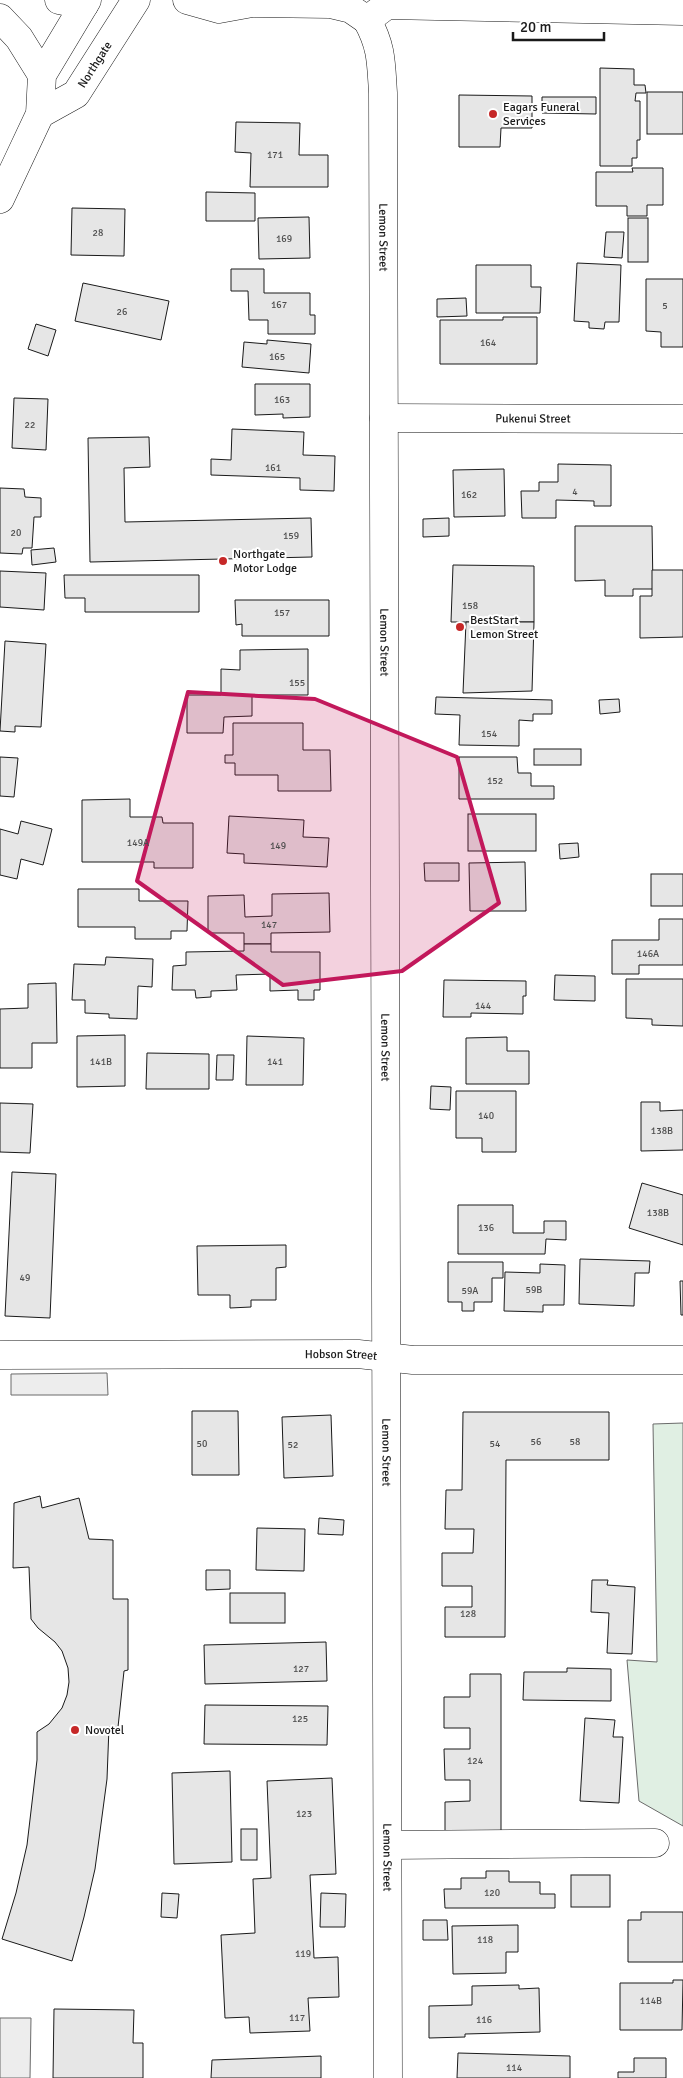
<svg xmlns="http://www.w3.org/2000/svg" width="683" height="2078" viewBox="0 0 683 2078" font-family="Signika,sans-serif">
<rect width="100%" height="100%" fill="#fff"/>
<!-- green -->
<polygon fill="#e0efe3" stroke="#6a6a6a" points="683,1423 683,1826 639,1801 627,1660 657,1662 653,1424"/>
<!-- parking -->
<g fill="#ededed" stroke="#6a6a6a">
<polygon points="107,1373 108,1395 11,1395 11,1374"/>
<polygon points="0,2018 31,2018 30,2078 0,2078"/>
</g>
<!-- building -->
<g fill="#e6e6e6" stroke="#1a1a1a">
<polygon points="600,68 634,69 634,85 645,85 646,93 636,93 635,101 640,101 640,140 637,140 637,158 632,158 632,166 600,166"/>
<rect x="647" y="92" width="36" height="42"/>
<polygon points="459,95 532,96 532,128 501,128 500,147 459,147"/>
<polygon points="542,97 596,97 596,114 542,113"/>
<polygon points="236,122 300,123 299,155 328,155 328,187 250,187 251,153 235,152"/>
<polygon points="632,168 663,168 663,205 647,205 647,216 627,216 627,206 596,206 596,172 633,172"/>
<polygon points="206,192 255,193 255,221 206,221"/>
<polygon points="72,208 125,209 124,256 71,255"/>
<polygon points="309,217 310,258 259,259 258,218"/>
<rect x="628" y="218" width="20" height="44"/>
<polygon points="606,232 624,232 622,258 604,257"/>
<polygon points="577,263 621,265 619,322 605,322 604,329 589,328 589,322 574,321"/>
<polygon points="476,265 531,265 531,287 541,287 540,313 476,313"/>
<polygon points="231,269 264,269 264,293 310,293 310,315 315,315 315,334 268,334 268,320 249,320 248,291 231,291"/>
<polygon points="646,279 683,279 683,347 661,347 661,332 646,331"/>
<polygon points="83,283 169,301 161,340 75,321"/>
<polygon points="466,298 467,316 437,317 437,299"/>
<polygon points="503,317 537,317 537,364 440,364 440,320 503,320"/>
<polygon points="36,324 56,330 48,356 28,349"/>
<polygon points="267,340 311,344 309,373 242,367 244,342 267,344"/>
<polygon points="255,384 310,384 310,417 283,418 283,414 255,415"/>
<polygon points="14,398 48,399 46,450 12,448"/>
<polygon points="232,429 304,432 303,455 335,456 334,491 300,490 300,478 211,475 211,459 231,460"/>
<polygon points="149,437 150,467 124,468 125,522 311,518 312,557 90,562 88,438"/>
<polygon points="558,464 611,465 611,506 594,506 594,501 556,500 556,518 522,518 521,491 539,491 539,482 558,482"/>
<polygon points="504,469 505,516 454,517 453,470"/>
<polygon points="0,488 24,489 25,497 41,498 41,517 34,517 32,548 23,548 22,554 0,553"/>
<polygon points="449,518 449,536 423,537 423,519"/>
<polygon points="575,526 652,526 653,589 633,589 633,596 605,596 605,580 575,581"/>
<polygon points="54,548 56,562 32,565 31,550"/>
<polygon points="453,565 534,566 534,622 451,622"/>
<polygon points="652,570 683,570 683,637 640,638 640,596 652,596"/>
<polygon points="0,571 46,573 44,610 0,607"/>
<polygon points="64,575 199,575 199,612 85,612 85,598 65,598"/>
<polygon points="235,600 329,600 329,636 242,636 242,624 236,625"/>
<polygon points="466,622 534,622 532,691 463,693"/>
<polygon points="5,641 46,644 41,727 15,726 15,732 0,731"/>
<polygon points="308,649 308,695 252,695 252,716 224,717 223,733 187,733 187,695 221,695 221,669 240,670 240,650"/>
<polygon points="436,697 552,700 552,714 533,714 533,721 519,720 519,746 459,745 460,715 435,714"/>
<polygon points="619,699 620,712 600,714 599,700"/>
<polygon points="233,723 303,723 303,750 330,750 331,791 278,791 278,775 235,775 235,763 225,763 225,755 233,755"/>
<rect x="534" y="749" width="47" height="16"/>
<polygon points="0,757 18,758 14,797 0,796"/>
<polygon points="459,757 517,757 518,773 531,773 531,786 554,786 554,799 459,799"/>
<polygon points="130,799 130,817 162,817 163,823 193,823 193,868 154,868 154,862 82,862 82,800"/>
<rect x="468" y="814" width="68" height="37"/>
<polygon points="229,816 304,820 303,837 329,838 327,867 244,863 244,854 227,853"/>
<polygon points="21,821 52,829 43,865 21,859 17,879 0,875 0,829 18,834"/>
<polygon points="578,843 579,857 560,859 559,844"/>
<polygon points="525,862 526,911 470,911 469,863"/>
<polygon points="424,863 459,863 459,881 425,881"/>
<rect x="651" y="874" width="32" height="32"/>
<polygon points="78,889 139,889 139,901 188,901 187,931 171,931 171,939 135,939 135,927 78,927"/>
<polygon points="329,893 330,932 271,933 271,944 244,944 244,933 208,933 208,896 244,895 245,917 272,916 272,894"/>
<polygon points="659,919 683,919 683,965 639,965 639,974 612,974 612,940 659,940"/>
<polygon points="244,944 271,944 271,952 320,952 320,990 314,990 314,1000 298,1000 298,990 270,991 270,974 236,975 237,990 211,991 211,997 196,998 195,990 172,990 173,966 186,965 186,952 244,951"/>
<polygon points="106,957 153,959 152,987 138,986 137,1019 109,1018 109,1014 85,1013 85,1000 72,1000 74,964 105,965"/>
<polygon points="555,975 595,976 595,1001 554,1000"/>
<polygon points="626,979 683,979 683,1026 652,1025 652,1019 626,1018"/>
<polygon points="444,980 526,981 526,996 523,996 523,1014 471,1013 471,1017 443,1017"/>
<polygon points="56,983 57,1043 32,1043 32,1068 0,1068 0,1009 28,1008 28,984"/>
<polygon points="125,1035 125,1086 77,1087 77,1036"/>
<polygon points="247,1036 304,1038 303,1085 246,1085"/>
<polygon points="507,1037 507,1051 529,1051 529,1084 466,1084 466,1038"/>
<polygon points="147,1053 209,1054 209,1089 146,1089"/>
<polygon points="217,1055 234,1055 233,1080 216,1080"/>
<polygon points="431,1086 451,1087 450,1110 430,1109"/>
<polygon points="456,1091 516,1091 516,1152 482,1152 482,1138 456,1138"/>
<polygon points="641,1102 660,1102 660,1111 683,1110 683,1150 641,1151"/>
<polygon points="0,1103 33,1104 30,1153 0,1152"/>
<polygon points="12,1172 56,1174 50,1318 5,1316"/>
<polygon points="642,1183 683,1195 683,1245 629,1228"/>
<polygon points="458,1205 513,1205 513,1233 544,1233 544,1221 566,1221 566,1240 546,1239 545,1254 458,1254"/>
<polygon points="286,1245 286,1267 276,1268 276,1300 251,1300 251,1307 230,1308 230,1295 198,1295 197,1246"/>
<polygon points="580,1259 650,1261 649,1273 635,1273 634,1306 579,1304"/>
<polygon points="448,1262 503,1262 503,1278 492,1278 492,1302 474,1302 474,1311 462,1311 462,1302 448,1302"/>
<polygon points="540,1264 565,1265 564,1305 543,1305 543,1312 504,1311 505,1272 540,1273"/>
<polygon points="680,1281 683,1281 683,1315 681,1315"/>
<polygon points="192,1411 238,1411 239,1475 192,1475"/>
<polygon points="463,1412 609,1412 609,1460 506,1460 505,1637 445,1637 445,1607 472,1607 472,1586 442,1586 442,1553 473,1553 474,1529 445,1529 446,1490 462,1490"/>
<polygon points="331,1415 333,1476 284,1478 282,1417"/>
<polygon points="40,1496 42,1508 79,1498 89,1539 113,1540 113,1599 128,1599 128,1670 124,1671 118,1727 109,1727 107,1779 95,1869 84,1917 72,1961 2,1939 16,1893 27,1845 37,1760 37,1732 49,1724 62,1708 67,1695 69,1682 68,1668 62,1651 55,1642 38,1628 31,1619 29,1567 13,1568 14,1503"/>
<polygon points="319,1518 344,1520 343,1535 318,1534"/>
<polygon points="257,1528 305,1529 304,1571 256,1570"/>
<polygon points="206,1570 230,1570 230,1589 206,1590"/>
<polygon points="592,1580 608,1580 607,1585 635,1587 632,1654 607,1653 609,1613 591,1612"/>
<rect x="230" y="1593" width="55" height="30"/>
<polygon points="326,1642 327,1681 205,1684 204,1645"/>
<polygon points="567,1668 611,1669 611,1701 523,1700 524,1672 567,1672"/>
<polygon points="470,1674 501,1674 501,1832 445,1833 445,1802 470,1801 470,1780 445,1780 444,1749 470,1749 470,1728 444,1728 444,1697 470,1697"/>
<polygon points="205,1705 328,1706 327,1745 204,1744"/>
<polygon points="585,1718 615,1720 613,1737 623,1737 619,1803 580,1801"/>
<polygon points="230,1771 232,1862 174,1864 172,1773"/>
<polygon points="332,1778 336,1874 310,1875 314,1958 338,1957 339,1997 308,1998 310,2031 250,2033 249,2017 225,2018 221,1935 255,1933 253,1879 271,1878 267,1781"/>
<rect x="241" y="1829" width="16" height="31"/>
<polygon points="486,1871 509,1871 509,1882 540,1882 540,1894 555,1894 555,1908 445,1908 444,1889 461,1889 461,1878 486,1878"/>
<rect x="571" y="1875" width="39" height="32"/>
<polygon points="162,1893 179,1894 177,1918 161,1917"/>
<polygon points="321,1893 346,1894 345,1927 320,1927"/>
<polygon points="641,1912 683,1912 683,1962 628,1962 628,1920 641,1920"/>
<polygon points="423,1920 447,1920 448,1940 423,1940"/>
<polygon points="518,1925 518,1952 506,1952 506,1973 453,1974 452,1926"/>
<polygon points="673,1980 683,1980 682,2030 620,2030 620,1983 673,1983"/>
<polygon points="519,1985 519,1989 539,1988 540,2032 465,2034 465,2037 429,2038 429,2006 472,2005 472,1986"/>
<polygon points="54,2009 134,2010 133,2043 143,2043 143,2078 53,2078"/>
<polygon points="458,2053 570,2056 570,2078 457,2078"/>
<polygon points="321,2056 321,2078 211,2078 212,2060"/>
<polygon points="634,2058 666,2058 666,2078 618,2078 618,2072 634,2072"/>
</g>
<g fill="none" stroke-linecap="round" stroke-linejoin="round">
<!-- minor casing -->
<g stroke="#1a1a1a" stroke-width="29">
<g id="minor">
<polyline points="59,0 84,5"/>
<polyline points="187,0 219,9 252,3 330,4 351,9 367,20 387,5 683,11"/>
<polyline points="0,18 19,38 42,75"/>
<path id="s1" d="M367,20c15,27 14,43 16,73l5,1985"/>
<path id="s2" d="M384,418l299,1"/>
<path id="s3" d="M0,1355l358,-1 55,6h270"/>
<polyline points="388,1845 655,1843"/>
</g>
</g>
<!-- highway casing -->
<g stroke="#1a1a1a" stroke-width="29">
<g id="highway">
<path id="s4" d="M40,114l36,-20 60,-94"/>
<polyline points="0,199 40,114 42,75 87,0"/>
</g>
</g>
<!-- minor -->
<use href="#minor" stroke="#fff" stroke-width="28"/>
<!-- highway -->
<use href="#highway" stroke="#fff" stroke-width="28"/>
</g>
<!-- marked area -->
<path fill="#c2185b" fill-opacity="0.2" stroke="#c2185b" stroke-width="4" stroke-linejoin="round" d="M188,692l127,7 142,58 42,146 -97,68 -119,14 -146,-104z"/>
<!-- markers -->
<g fill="#c62828" stroke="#fff" stroke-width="2">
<circle cx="493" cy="114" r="5"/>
<circle cx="223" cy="561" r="5"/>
<circle cx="460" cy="627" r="5"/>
<circle cx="75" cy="1730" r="5"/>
</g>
<g text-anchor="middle" stroke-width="4" stroke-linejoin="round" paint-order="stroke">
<!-- number labels -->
<g font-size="10" fill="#4d4d4d">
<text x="275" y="158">171</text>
<text x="98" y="236">28</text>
<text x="284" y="242">169</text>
<text x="279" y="308">167</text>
<text x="665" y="309">5</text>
<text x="122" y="315">26</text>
<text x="488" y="346">164</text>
<text x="277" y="360">165</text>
<text x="282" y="403">163</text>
<text x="30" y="428">22</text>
<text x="273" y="471">161</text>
<text x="575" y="495">4</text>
<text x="469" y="498">162</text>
<text x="16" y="536">20</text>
<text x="291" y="539">159</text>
<text x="470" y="609">158</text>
<text x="282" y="616">157</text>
<text x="297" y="686">155</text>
<text x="489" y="737">154</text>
<text x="495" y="784">152</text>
<text x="138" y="846">149A</text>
<text x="278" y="849">149</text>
<text x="269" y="928">147</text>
<text x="648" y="957">146A</text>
<text x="483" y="1009">144</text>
<text x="101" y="1065">141B</text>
<text x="275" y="1065">141</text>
<text x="486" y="1119">140</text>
<text x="662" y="1134">138B</text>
<text x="658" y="1216">138B</text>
<text x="486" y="1231">136</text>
<text x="25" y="1281">49</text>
<text x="534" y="1293">59B</text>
<text x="470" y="1294">59A</text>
<text x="536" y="1445">56</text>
<text x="575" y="1445">58</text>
<text x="202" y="1447">50</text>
<text x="495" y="1447">54</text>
<text x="293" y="1448">52</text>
<text x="468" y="1617">128</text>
<text x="301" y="1672">127</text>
<text x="300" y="1722">125</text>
<text x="475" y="1764">124</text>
<text x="304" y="1817">123</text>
<text x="492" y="1896">120</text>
<text x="485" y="1943">118</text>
<text x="303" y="1957">119</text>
<text x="651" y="2004">114B</text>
<text x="297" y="2021">117</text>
<text x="484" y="2023">116</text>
<text x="514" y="2071">114</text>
</g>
<!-- street labels -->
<g font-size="12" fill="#1a1a1a" stroke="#fff">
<text dy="4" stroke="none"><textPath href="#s4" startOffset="76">Northgate</textPath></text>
<text dy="4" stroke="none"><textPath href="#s1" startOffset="220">Lemon Street</textPath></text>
<text dy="4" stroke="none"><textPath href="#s2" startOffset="149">Pukenui Street</textPath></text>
<text dy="4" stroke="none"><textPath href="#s1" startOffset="625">Lemon Street</textPath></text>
<text dy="4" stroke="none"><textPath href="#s1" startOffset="1030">Lemon Street</textPath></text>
<text dy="4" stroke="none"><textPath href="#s3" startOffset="341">Hobson Street</textPath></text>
<text dy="4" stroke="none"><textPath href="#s1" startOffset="1435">Lemon Street</textPath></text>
<text dy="4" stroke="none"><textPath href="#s1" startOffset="1840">Lemon Street</textPath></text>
</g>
<!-- poi labels -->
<g font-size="12" fill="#1a1a1a" stroke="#fff" text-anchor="start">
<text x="503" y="111">Eagars Funeral<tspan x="503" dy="14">Services</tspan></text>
<text x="233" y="558">Northgate<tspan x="233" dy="14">Motor Lodge</tspan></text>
<text x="470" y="624">BestStart<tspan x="470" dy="14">Lemon Street</tspan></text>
<text x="85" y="1734">Novotel</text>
</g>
</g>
<!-- scale -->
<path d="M513 32v8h91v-8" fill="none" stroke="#1a1a1a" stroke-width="2.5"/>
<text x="520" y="32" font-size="15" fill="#1a1a1a" stroke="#ffffff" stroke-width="4" paint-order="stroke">20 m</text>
</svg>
